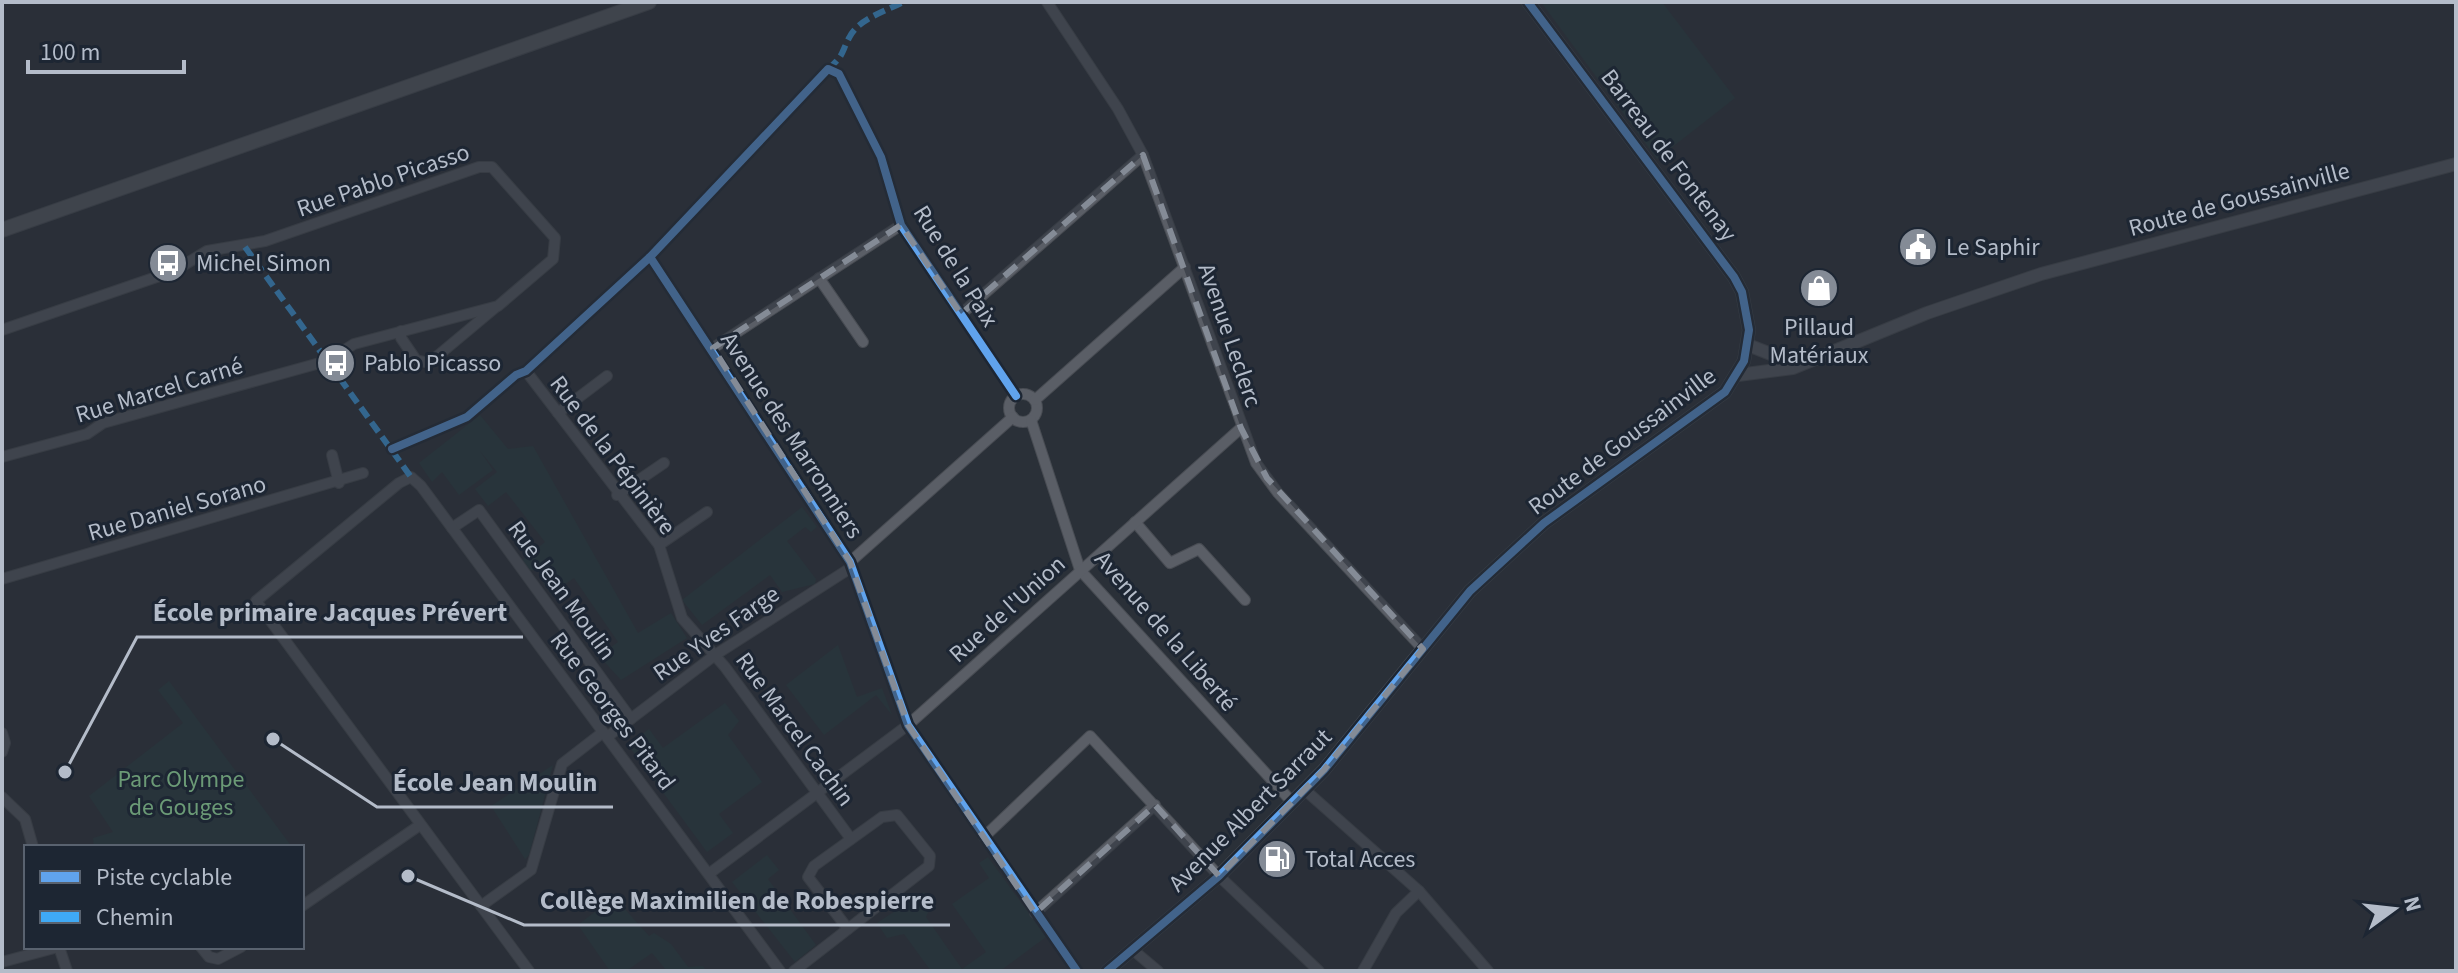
<svg xmlns="http://www.w3.org/2000/svg" width="2458" height="973" viewBox="0 0 2458 973" font-family="'Source Sans 3',sans-serif">
<rect width="100%" height="100%" fill="#2a3038"/>
<!-- green -->
<g fill="#273a3e">
<polygon points="1541,2 1662,2 1735,98 1657,159"/>
<polygon points="480,415 508,449 533,446 638,633 671,613 687,638 621,680 599,656 618,642 574,578 551,594 543,582 543,571 528,570 521,561 545,542 506,492 488,506 475,489 497,472 480,451 493,470 459,495 442,472 432,482 419,463"/>
<polygon points="802,507 817,527 811,532 805,527 787,541 816,579 815,584 782,592 770,575 702,625 682,600"/>
<polygon points="838,645 857,697 882,688 892,715 876,695 824,735 786,685"/>
<polygon points="169,681 292,847 94,847 93,838 113,832 89,796 183,723 158,690"/>
<polygon points="725,703 739,721 728,735 762,782 719,814 733,833 707,852 628,745 649,729 663,748"/>
<polygon points="553,765 529,855 525,859 491,806"/>
<polygon points="767,855 779,870 768,879 816,945 795,962 732,882"/>
<polygon points="988,857 1046,937 1000,971 931,971 904,934 887,938 877,923 924,892 932,904 926,917 962,969 986,952 952,904 989,878 979,863"/>
<polygon points="614,897 649,936 654,933 671,944 688,967 703,966 706,971 667,971 652,953 626,971 610,971 578,925"/>
</g>
<g fill="none" stroke-linecap="round" stroke-linejoin="round">
<!-- minor casing -->
<g stroke="#484c53" stroke-width="12">
<g id="minor">
<polyline points="1047,2 1118,109 1143,155 1256,463 1278,493 1423,649"/>
<polyline points="819,278 863,342"/>
<polyline points="961,314 1143,155"/>
<polyline points="2,330 174,271 207,251 265,241 479,167 492,167 555,238 553,259 498,306 354,344 327,361 103,423 87,434 2,457"/>
<polyline points="401,331 401,338 416,360 429,363 496,307"/>
<polyline points="713,348 901,225"/>
<polyline points="529,375 659,545 682,618 725,667 851,839"/>
<circle cx="1023" cy="408" r="14"/>
<polyline points="1016,396 901,225 881,157 839,74 828,69 650,257 850,562 908,725 1077,971"/>
<polyline points="1035,400 1185,267"/>
<polyline points="558,413 607,376"/>
<polyline points="1031,420 1080,570 1292,802"/>
<polyline points="332,455 339,483"/>
<polyline points="617,495 664,463"/>
<polyline points="1135,522 1170,563 1199,549 1245,600"/>
<polyline points="452,528 479,510 631,719"/>
<polyline points="659,545 707,512"/>
<polyline points="850,562 1013,417"/>
<polyline points="2,579 363,473"/>
<polyline points="2,733 5,743 2,752"/>
<polyline points="607,737 715,655 852,567"/>
<polyline points="1305,790 1419,891 1488,971"/>
<polyline points="2,797 25,819 33,847"/>
<polygon points="897,815 930,856 929,866 848,929 808,877 814,866 882,817"/>
<polyline points="984,837 1090,736 1219,876 1319,971"/>
<polyline points="710,873 908,725 1241,428"/>
<polyline points="302,906 420,825"/>
<polyline points="481,906 531,870 562,764 602,733"/>
<polyline points="1035,913 1155,805"/>
<polyline points="59,947 67,971"/>
<polyline points="201,947 209,957 218,959 241,947"/>
<polyline points="1133,950 1158,971"/>
<polyline points="2,962 58,947"/>
<polyline points="529,971 256,601 399,483 411,477 421,486 780,971"/>
<polyline points="794,971 848,929"/>
<polyline points="1363,971 1396,913 1419,891"/>
</g>
</g>
<!-- tertiary casing -->
<g stroke="#484c53" stroke-width="14">
<g id="tertiary">
<polyline points="1748,345 1786,360 1805,361"/>
<polyline points="1738,375 1793,368 1927,313 2041,274 2456,164"/>
<polyline points="1107,971 1219,876 1324,770 1470,591 1544,523 1725,392 1744,361 1749,330 1742,292 1734,277 1528,2"/>
</g>
</g>
<!-- secondary casing -->
<g stroke="#484c53" stroke-width="16">
<polyline id="secondary" points="2,230 649,2"/>
</g>
<!-- minor -->
<use href="#minor" stroke="#5a5e66" stroke-width="10"/>
<!-- tertiary -->
<use href="#tertiary" stroke="#5a5e66" stroke-width="12"/>
<!-- secondary -->
<use href="#secondary" stroke="#595d64" stroke-width="14"/>
<!-- quiet -->
<g stroke="#3fa9f5" stroke-width="6" stroke-dasharray="12 6" stroke-linecap="butt">
<path d="M828,69c16,-13 13,-16 21,-31 9,-19 37,-27 54,-36"/>
<polyline points="245,247 411,477"/>
</g>
<!-- cycleway casing -->
<g stroke="#1d2633" stroke-width="13">
<g id="cycleway">
<polyline points="650,257 850,562 908,725 1077,971"/>
<polyline points="392,449 467,417 516,375 526,371 650,257 828,69 839,74 881,157 901,225 1016,396"/>
<polyline points="1107,971 1219,876 1324,770 1470,591 1544,523 1725,392 1744,361 1749,330 1742,292 1734,277 1528,2"/>
</g>
</g>
<!-- cycleway -->
<use href="#cycleway" stroke="#60a3ed" stroke-width="8"/>
</g>
<!-- marked area -->
<path d="M0 0H2458V973H0ZM1143,155l98,273 26,50 156,171 -99,121 -105,106 -64,-71 -120,108 -127,-188 -58,-163 -137,-214 188,-123 60,89z" fill="#2a3038" fill-opacity=".55" fill-rule="evenodd"/>
<path fill="none" stroke="#848b96" stroke-width="6" stroke-dasharray="16 10" stroke-linejoin="round" d="M1143,155l98,273 26,50 156,171 -99,121 -105,106 -64,-71 -120,108 -127,-188 -58,-163 -137,-214 188,-123 60,89z"/>
<!-- icons -->
<defs>
<g id="civic-disc" transform="scale(2)"><circle r="9.5" fill="#848b96" stroke="#1d2633"/><path d="M-.6-6.5H3V-4.5H.6V-3L4-1V1h2V6H-6V1h2V-1L-.6-3ZM-1.2 2.5V6h2.4V2.5Z" fill="#fff"/></g>
<g id="bus-disc" transform="scale(2)"><circle r="9.5" fill="#848b96" stroke="#1d2633"/><path d="M-5-6H5V4H4V6H2V4H-2V6H-4V4H-5ZM-3.5-4V0h7V-4ZM-3.5 1.2v1.5H-2V1.2ZM2 1.2v1.5H3.5V1.2Z" fill="#fff"/></g>
<g id="shop-disc" transform="scale(2)"><circle r="9.5" fill="#848b96" stroke="#1d2633"/><path d="M-5-2.5h2.3a2.7 3.5 0 0 1 5.4 0H5L5.5 6h-11ZM-1.5-2.5h3a1.5 2.3 0 0 0-3 0Z" fill="#fff"/></g>
<g id="fuel-disc" transform="scale(2)"><circle r="9.5" fill="#848b96" stroke="#1d2633"/><path d="M-5.5-6h7V0h2V4h1.3V-2.5L3-4.5l.8-.8L6-3V5H2.5V1h-1V6h-7ZM-4.2-4.7v3.2H.2V-4.7Z" fill="#fff"/></g>
</defs>
<g fill-rule="evenodd">
<use href="#civic-disc" x="1918" y="247"/>
<use href="#bus-disc" x="168" y="263"/>
<use href="#shop-disc" x="1819" y="288"/>
<use href="#bus-disc" x="336" y="363"/>
<use href="#fuel-disc" x="1277" y="859"/>
</g>
<g text-anchor="middle" stroke-width="6" stroke-linejoin="round" paint-order="stroke">
<!-- street labels -->
<g font-size="24" fill="#b4bcc9" stroke="#1d2633">
<text transform="translate(1669 155) rotate(53)" y="8">Barreau de Fontenay</text>
<text transform="translate(383 180) rotate(-19)" y="8">Rue Pablo Picasso</text>
<text transform="translate(2239 199) rotate(-15)" y="8">Route de Goussainville</text>
<text transform="translate(956 266) rotate(58)" y="8">Rue de la Paix</text>
<text transform="translate(1230 335) rotate(71)" y="8">Avenue Leclerc</text>
<text transform="translate(159 390) rotate(-17)" y="8">Rue Marcel Carné</text>
<text transform="translate(792 435) rotate(57)" y="8">Avenue des Marronniers</text>
<text transform="translate(1622 441) rotate(-37)" y="8">Route de Goussainville</text>
<text transform="translate(613 455) rotate(53)" y="8">Rue de la Pépinière</text>
<text transform="translate(177 508) rotate(-16)" y="8">Rue Daniel Sorano</text>
<text transform="translate(562 590) rotate(54)" y="8">Rue Jean Moulin</text>
<text transform="translate(1007 609) rotate(-42)" y="8">Rue de l'Union</text>
<text transform="translate(1166 631) rotate(49)" y="8">Avenue de la Liberté</text>
<text transform="translate(716 633) rotate(-35)" y="8">Rue Yves Farge</text>
<text transform="translate(613 711) rotate(53)" y="8">Rue Georges Pitard</text>
<text transform="translate(795 729) rotate(54)" y="8">Rue Marcel Cachin</text>
<text transform="translate(1250 810) rotate(-45)" y="8">Avenue Albert Sarraut</text>
</g>
<!-- poi labels -->
<g font-size="24" fill="#b4bcc9" stroke="#1d2633" text-anchor="start">
<text x="1946" y="255">Le Saphir</text>
<text x="196" y="271">Michel Simon</text>
<text x="1819" y="335" text-anchor="middle">Pillaud<tspan x="1819" dy="28">Matériaux</tspan></text>
<text x="364" y="371">Pablo Picasso</text>
<text x="1305" y="867">Total Acces</text>
</g>
<!-- park labels -->
<g font-size="24" fill="#6b9a76" stroke="#1d2633">
<text x="181" y="787">Parc Olympe<tspan x="181" dy="28">de Gouges</tspan></text>
</g>
</g>
<!-- callouts -->
<path fill="none" stroke="#b4bcc9" stroke-width="3" d="M65 772L137 637H523M273 739L377 807H613M408 876L524 925H950"/>
<g fill="#b4bcc9" stroke="#1d2633" stroke-width="3">
<circle cx="65" cy="772" r="8"/>
<circle cx="273" cy="739" r="8"/>
<circle cx="408" cy="876" r="8"/>
</g>
<g font-size="26" text-anchor="middle" font-weight="bold" fill="#b4bcc9" stroke="#1d2633" stroke-width="6" stroke-linejoin="round" paint-order="stroke">
<text x="330" y="621">École primaire Jacques Prévert</text>
<text x="495" y="791">École Jean Moulin</text>
<text x="737" y="909">Collège Maximilien de Robespierre</text>
</g>
<!-- border -->
<rect width="2458" height="973" fill="none" stroke="#b4bcc9" stroke-width="8"/>
<!-- legend -->
<rect x="24" y="845" width="280" height="104" fill="#1d2633" stroke="#59626f" stroke-width="2"/>
<rect x="40" y="871" width="40" height="12" fill="#60a3ed" stroke="#59626f" stroke-width="2"/>
<text x="96" y="885" font-size="24" fill="#b4bcc9">Piste cyclable</text>
<rect x="40" y="911" width="40" height="12" fill="#3fa9f5" stroke="#59626f" stroke-width="2"/>
<text x="96" y="925" font-size="24" fill="#b4bcc9">Chemin</text>
<!-- north arrow -->
<g transform="translate(2394 909) rotate(75)" stroke="#1d2633" stroke-width="6" paint-order="stroke">
<path d="M0-6L14 30L0 20L-14 30Z" fill="#b4bcc9"/>
<text y="-12" font-size="22" font-weight="bold" text-anchor="middle" fill="#b4bcc9">N</text>
</g>
<!-- scale -->
<path d="M28 60v12h156v-12" fill="none" stroke="#b4bcc9" stroke-width="4"/>
<text x="40" y="60" font-size="24" fill="#b4bcc9" stroke="#1d2633" stroke-width="6" paint-order="stroke">100 m</text>
</svg>
